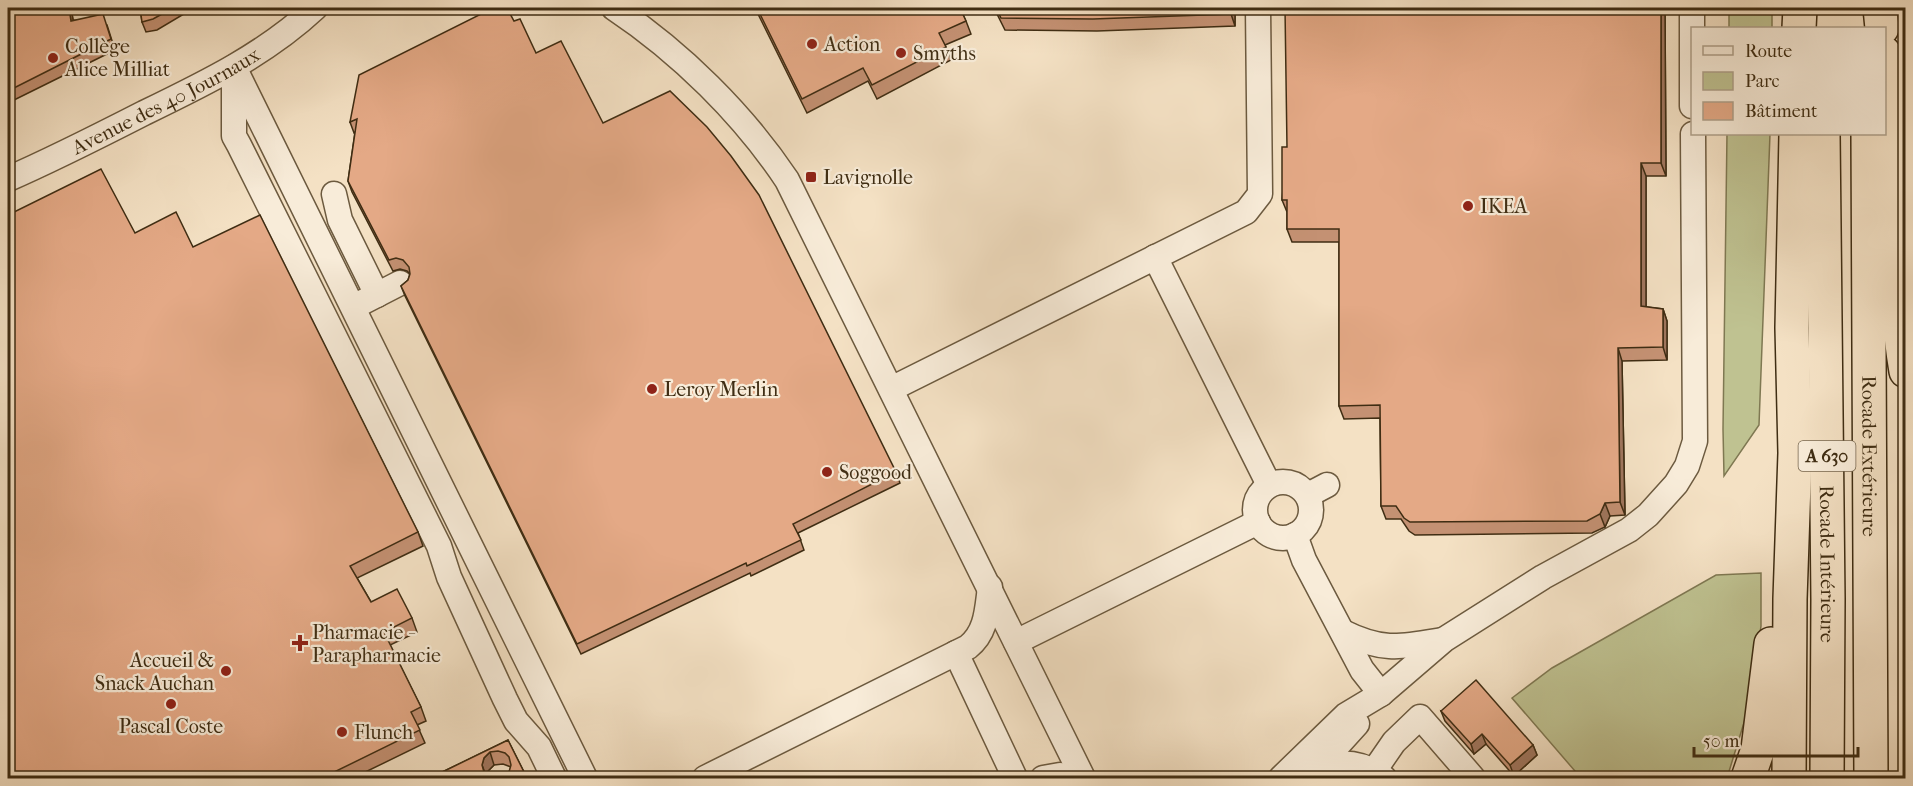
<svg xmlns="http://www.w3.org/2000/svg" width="1913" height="786" viewBox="0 0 1913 786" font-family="'IM FELL French Canon',serif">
<rect width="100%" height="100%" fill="#f4e1c4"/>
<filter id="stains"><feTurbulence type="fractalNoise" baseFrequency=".00333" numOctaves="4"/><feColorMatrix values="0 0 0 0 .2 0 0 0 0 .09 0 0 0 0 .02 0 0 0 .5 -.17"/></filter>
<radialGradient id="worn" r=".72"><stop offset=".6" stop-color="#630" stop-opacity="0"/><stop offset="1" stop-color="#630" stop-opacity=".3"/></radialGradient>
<!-- green -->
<g fill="#bfc291" stroke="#7f7852" stroke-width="1.5">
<rect x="1729" y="8" width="43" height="20"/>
<polygon points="1727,134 1770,134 1759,425 1724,476 1723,429"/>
<polygon points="1761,573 1761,626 1750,703 1727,778 1581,778 1512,698 1552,668 1716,575"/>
</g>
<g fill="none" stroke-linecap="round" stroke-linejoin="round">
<!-- minor casing -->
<g stroke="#6c5a3f" stroke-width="27">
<g id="minor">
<path d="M614,8c66,44 129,106 173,172l296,598"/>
<polyline points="1692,8 1692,106"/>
<polyline points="234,67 585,778"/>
<polyline points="234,75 234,136 239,145 439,546 449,577 505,699 516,721 539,747 554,778"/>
<path id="s1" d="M8,179c46,-20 91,-43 136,-66 60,-29 122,-59 171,-105"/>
<polyline points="334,194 340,220 377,295"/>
<polyline points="1155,257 1269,485"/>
<polyline points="363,302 400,283"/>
<polyline points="891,389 1246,212 1260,194 1258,8"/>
<circle cx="1283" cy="510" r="28"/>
<polyline points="1308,495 1327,485"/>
<polyline points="1295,535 1304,560 1362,670 1381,694"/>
<path d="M1343,632c40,20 58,15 100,8"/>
<polyline points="1016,642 1258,522"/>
<polyline points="956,653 1015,778"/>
<path d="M1318,768c24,-8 46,-5 66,10"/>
<polyline points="1374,771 1394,742 1420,717 1473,778"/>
<path d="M705,778l263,-131c19,-15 19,-38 22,-60"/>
<polyline points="1043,778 1060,775 1073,778"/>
<polyline points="1281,778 1346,715 1381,694 1445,639 1543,577 1629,530 1648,515 1676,484 1687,466 1695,441 1693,134"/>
<polyline points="1308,778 1357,724"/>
</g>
</g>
<!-- highway casing -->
<g stroke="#3f2d13" stroke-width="36">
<g id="highway">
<polyline points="1880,8 1882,28"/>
<polyline points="1799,28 1800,8"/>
<path d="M1884,53c6,49 9,98 11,148 2,57 1,114 11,170"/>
<path id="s2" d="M1823,134l5,465 -1,179"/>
<path id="s3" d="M1868,134l3,644"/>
<polyline points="1748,778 1758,749 1771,644"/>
<polyline points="1789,778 1790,599 1795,453 1792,328 1796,134"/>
</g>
</g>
<!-- minor -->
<use href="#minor" stroke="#f8ecd9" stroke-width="24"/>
<!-- highway -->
<use href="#highway" stroke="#f4e1c4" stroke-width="33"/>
</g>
<!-- wall -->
<g fill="#c49173" stroke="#3f2d13" stroke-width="1.5">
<polygon points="8,8 71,8 73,20 107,25 115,50 8,103"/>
<polygon points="140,8 194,8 157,30 146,32 142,22"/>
<polygon points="755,8 960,8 966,21 971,34 945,45 951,60 877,99 868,81 807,113"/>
<polygon points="994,8 1235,8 1235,26 1097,31 1005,30"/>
<polygon points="1665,8 1666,176 1646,176 1646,307 1663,309 1667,321 1667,360 1622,361 1625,515 1610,516 1605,527 1592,533 1415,535 1409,531 1401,519 1386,519 1381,506 1380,418 1344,419 1339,406 1339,242 1292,242 1287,229 1287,212 1282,200 1287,147"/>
<polygon points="514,21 536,53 603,123 896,472 900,483 798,533 804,550 751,576 750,573 581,654 405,296 401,286 408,280 410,274 407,271 400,269 393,271 352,192 348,181 355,132 354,133 350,122"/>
<polygon points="135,233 193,247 418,532 423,546 357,578 371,602 412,618 417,632 390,645 421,707 426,721 417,725 425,743 353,778 8,778"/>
<polygon points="1441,711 1533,745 1537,755 1514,776 1486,744 1474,754 1445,721"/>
<polygon points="508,740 527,778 505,777 509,772 511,767 503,764 494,765 488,771 430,778"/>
</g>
<!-- shaded-wall -->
<g fill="#a0765e" stroke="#3f2d13" stroke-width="1.5">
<polygon points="69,8 71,8 75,31 71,21"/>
<polygon points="1231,8 1235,8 1235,26 1231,14"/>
<polygon points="1661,8 1665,8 1666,176 1661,163"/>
<polygon points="1641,163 1646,176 1646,319 1641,306"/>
<polygon points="1663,309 1667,321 1667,360 1663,347"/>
<polygon points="1618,348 1622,361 1625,515 1620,502"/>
<polygon points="1605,503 1610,516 1605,527 1600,514"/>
<polygon points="1482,734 1486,744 1474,754 1471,744"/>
<polygon points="1533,745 1537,755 1514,776 1510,765"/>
<polygon points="490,752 494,765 488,771 487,778 482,765 484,758"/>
</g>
<!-- building -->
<g fill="#e4a986" stroke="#3f2d13" stroke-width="1.5">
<polygon points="8,8 69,8 71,21 103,14 111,39 8,91"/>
<polygon points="140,8 173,8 153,19 142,22"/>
<polygon points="493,8 507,8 514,21 520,19 536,53 561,41 603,123 670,91 707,127 731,156 759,195 896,472 793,524 801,540 747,566 746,563 577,644 401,286 408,280 410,274 409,267 403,260 396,258 389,260 348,181 357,119 350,122 359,75"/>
<polygon points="757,8 960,8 966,21 939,33 946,47 872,85 863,68 802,99"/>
<polygon points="996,8 1231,8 1231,14 1093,19 1001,18"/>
<polygon points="1285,8 1661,8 1661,163 1641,163 1641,306 1663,309 1663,347 1618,348 1620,502 1605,503 1600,514 1587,521 1410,522 1404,518 1396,506 1381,506 1380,405 1339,406 1339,229 1287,229 1287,200 1282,200 1282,147 1287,147"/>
<polygon points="101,169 135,233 176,212 193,247 260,215 418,532 350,566 371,602 397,589 412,618 384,632 421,707 411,712 420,730 322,778 8,778 8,215"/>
<polygon points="1476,680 1533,745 1510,765 1482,734 1471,744 1441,711"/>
<polygon points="508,740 527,778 497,778 505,777 509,772 511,765 509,757 505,753 498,751 490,752 484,758 482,765 484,772 489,777 494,778 430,778"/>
</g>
<!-- markers -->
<g fill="#8f2418" stroke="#f8ecd9" stroke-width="2">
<circle cx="812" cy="44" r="6"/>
<circle cx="901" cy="53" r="6"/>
<circle cx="53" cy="58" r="6"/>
<rect x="805" y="171" width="12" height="12" rx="3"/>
<circle cx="1468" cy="206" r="6"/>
<circle cx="652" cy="389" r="6"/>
<circle cx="827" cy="472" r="6"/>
<path d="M297 634h6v6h6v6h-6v6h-6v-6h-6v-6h6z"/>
<circle cx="226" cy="671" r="6"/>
<circle cx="171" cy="704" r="6"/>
<circle cx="342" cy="732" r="6"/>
</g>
<g text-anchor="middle" stroke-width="4.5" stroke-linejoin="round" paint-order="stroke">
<!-- shield labels -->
<rect fill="#f8ecd9" stroke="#76664e" stroke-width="1.5" x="1798.5" y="441" width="57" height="30" rx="4.5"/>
<g font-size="18" font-weight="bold" fill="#3f2d13">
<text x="1827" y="462">A 630</text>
</g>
<!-- poi labels -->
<g font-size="20" fill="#3f2d13" stroke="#f8ecd9" text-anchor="start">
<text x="824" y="51">Action</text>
<text x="65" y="53">Collège<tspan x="65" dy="23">Alice Milliat</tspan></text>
<text x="913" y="60">Smyths</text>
<text x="823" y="184">Lavignolle</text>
<text x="1480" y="213">IKEA</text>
<text x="664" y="396">Leroy Merlin</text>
<text x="839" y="479">Soggood</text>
<text x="312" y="639">Pharmacie -<tspan x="312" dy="23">Parapharmacie</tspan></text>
<text x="214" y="667" text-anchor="end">Accueil &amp;<tspan x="214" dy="23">Snack Auchan</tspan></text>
<text x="171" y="733" text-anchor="middle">Pascal Coste</text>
<text x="354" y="739">Flunch</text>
</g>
<!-- street labels -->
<g font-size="20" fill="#3f2d13" stroke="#f8ecd9">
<text dy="7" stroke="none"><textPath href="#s1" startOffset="176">Avenue des 40 Journaux</textPath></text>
<text dy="7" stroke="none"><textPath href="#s3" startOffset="322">Rocade Extérieure</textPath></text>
<text dy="7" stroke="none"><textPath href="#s2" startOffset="430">Rocade Intérieure</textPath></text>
</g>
</g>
<!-- margin -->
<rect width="1913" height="786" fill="none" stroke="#f4e1c4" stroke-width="30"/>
<rect x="9" y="9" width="1895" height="768" fill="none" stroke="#3f2d13" stroke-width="3"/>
<rect x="15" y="15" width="1883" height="756" fill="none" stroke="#3f2d13" stroke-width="1.5"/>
<!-- legend -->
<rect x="1691" y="27" width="195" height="108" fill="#f8ecd9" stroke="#aea08a" stroke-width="1.5"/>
<rect x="1703" y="46" width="30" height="9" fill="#f8ecd9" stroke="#aea08a" stroke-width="1.5"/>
<text x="1745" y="57" font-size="18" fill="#3f2d13">Route</text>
<rect x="1703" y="72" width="30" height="18" fill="#bfc291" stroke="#aea08a" stroke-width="1.5"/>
<text x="1745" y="87" font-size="18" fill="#3f2d13">Parc</text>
<rect x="1703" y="102" width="30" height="18" fill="#e4a986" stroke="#aea08a" stroke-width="1.5"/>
<text x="1745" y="117" font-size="18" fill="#3f2d13">Bâtiment</text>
<!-- scale -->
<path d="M1694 747v9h164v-9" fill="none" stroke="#3f2d13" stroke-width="3"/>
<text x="1703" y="747" font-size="18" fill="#3f2d13" stroke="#f8ecd9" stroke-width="4.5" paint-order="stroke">50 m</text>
<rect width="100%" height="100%" filter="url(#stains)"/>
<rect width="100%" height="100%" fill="url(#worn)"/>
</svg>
